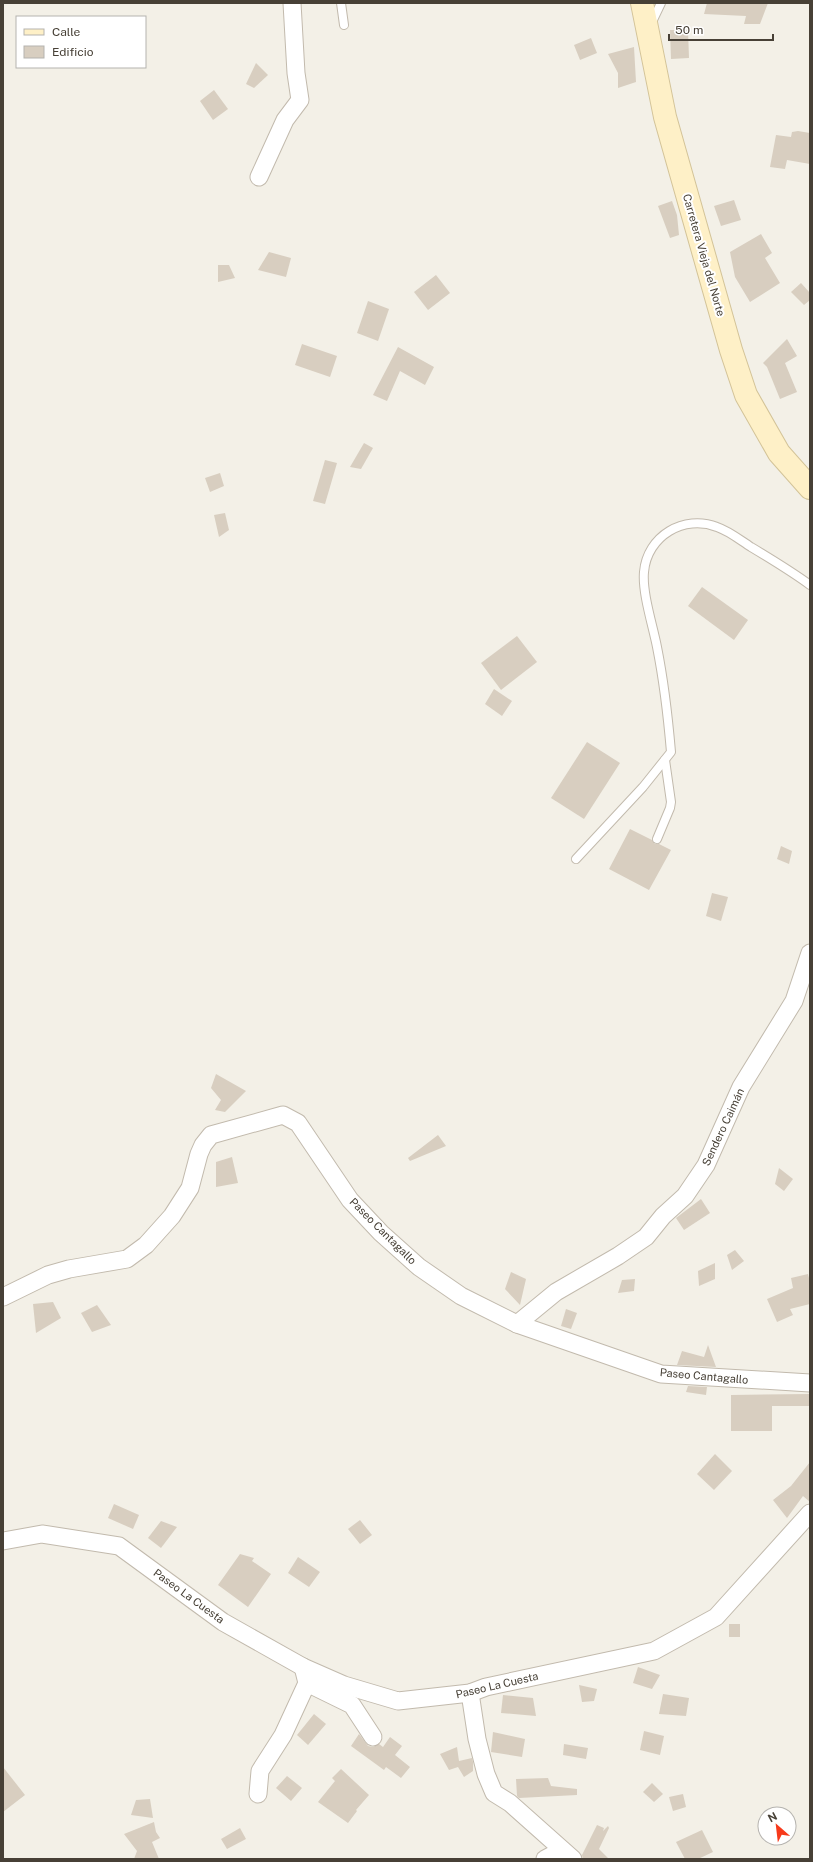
<svg xmlns="http://www.w3.org/2000/svg" width="813" height="1862" viewBox="0 0 813 1862" font-family="'Public Sans',sans-serif">
<rect width="100%" height="100%" fill="#f3f0e7"/>
<!-- building -->
<g fill="#d8cec0">
<polygon points="707,3 768,3 760,24 744,24 746,16 704,14"/>
<polygon points="670,30 688,30 689,58 671,59"/>
<polygon points="591,38 597,53 580,60 574,45"/>
<polygon points="634,47 636,82 618,88 618,73 608,54"/>
<polygon points="256,63 268,75 254,88 246,84"/>
<polygon points="214,90 228,109 213,120 200,101"/>
<polygon points="798,131 810,133 810,164 787,160 785,169 770,167 776,135 791,137 792,132"/>
<polygon points="734,200 741,220 721,226 714,206"/>
<polygon points="672,201 677,215 679,235 670,238 658,206"/>
<polygon points="761,234 772,253 765,258 780,283 750,302 735,277 730,252"/>
<polygon points="269,252 291,258 286,277 258,270"/>
<polygon points="218,265 229,265 235,278 218,282"/>
<polygon points="436,275 450,293 428,310 414,292"/>
<polygon points="801,283 810,293 810,300 804,305 791,292"/>
<polygon points="368,301 389,309 378,341 357,333"/>
<polygon points="787,339 797,356 785,363 797,392 780,399 767,367 763,363"/>
<polygon points="302,344 337,356 330,377 295,365"/>
<polygon points="398,347 434,367 425,385 400,371 387,401 373,395"/>
<polygon points="364,443 373,448 361,469 350,467"/>
<polygon points="325,460 337,463 325,504 313,501"/>
<polygon points="220,473 224,486 210,492 205,478"/>
<polygon points="225,513 229,530 219,537 214,515"/>
<polygon points="702,587 748,620 734,640 688,606"/>
<polygon points="517,636 537,662 501,690 481,663"/>
<polygon points="494,689 512,701 502,716 485,704"/>
<polygon points="587,742 620,763 584,819 551,798"/>
<polygon points="630,829 652,840 655,844 659,844 671,850 649,890 609,869"/>
<polygon points="781,846 792,851 789,864 777,859"/>
<polygon points="712,893 728,897 721,921 706,916"/>
<polygon points="216,1074 246,1091 225,1112 215,1110 221,1100 211,1088"/>
<polygon points="438,1135 446,1146 410,1161 408,1158"/>
<polygon points="232,1157 238,1183 216,1187 216,1162"/>
<polygon points="779,1168 793,1179 784,1191 775,1184"/>
<polygon points="701,1199 710,1213 684,1230 676,1218"/>
<polygon points="735,1250 744,1261 732,1270 727,1255"/>
<polygon points="715,1263 715,1279 699,1286 698,1271"/>
<polygon points="511,1272 526,1279 520,1305 505,1289"/>
<polygon points="808,1274 810,1282 810,1304 790,1309 793,1315 777,1322 767,1299 793,1288 791,1278"/>
<polygon points="635,1279 634,1291 618,1293 622,1280"/>
<polygon points="53,1302 61,1318 36,1333 33,1304"/>
<polygon points="97,1305 111,1325 92,1332 81,1313"/>
<polygon points="566,1309 577,1313 571,1329 561,1326"/>
<polygon points="708,1345 716,1367 677,1365 682,1351 704,1357"/>
<polygon points="688,1386 707,1387 706,1395 686,1392"/>
<polygon points="810,1394 810,1406 772,1406 772,1431 731,1431 731,1395"/>
<polygon points="715,1454 732,1471 714,1490 697,1474"/>
<polygon points="810,1462 810,1502 803,1496 787,1518 773,1500 791,1486"/>
<polygon points="114,1504 139,1515 133,1529 108,1518"/>
<polygon points="360,1520 372,1535 360,1544 348,1529"/>
<polygon points="161,1521 177,1527 161,1548 148,1538"/>
<polygon points="240,1554 254,1558 252,1561 271,1574 248,1607 218,1585"/>
<polygon points="298,1557 320,1572 309,1587 288,1573"/>
<rect x="729" y="1624" width="11" height="13"/>
<polygon points="638,1667 660,1675 652,1689 633,1683"/>
<polygon points="579,1685 597,1689 594,1701 582,1702"/>
<polygon points="663,1694 689,1698 686,1716 659,1714"/>
<polygon points="503,1695 533,1698 536,1716 501,1713"/>
<polygon points="314,1714 326,1724 308,1745 297,1735"/>
<polygon points="644,1731 664,1736 660,1755 640,1750"/>
<polygon points="493,1732 525,1739 522,1757 491,1752"/>
<polygon points="359,1734 368,1746 373,1747 379,1744 383,1747 390,1737 402,1746 395,1755 410,1767 401,1778 386,1767 384,1770 351,1746"/>
<polygon points="564,1744 588,1748 586,1759 563,1755"/>
<polygon points="457,1747 459,1761 472,1758 473,1762 473,1771 464,1777 458,1767 449,1770 440,1754"/>
<polygon points="3,1767 25,1795 3,1812"/>
<polygon points="341,1769 369,1795 356,1810 357,1811 348,1823 318,1802 335,1781 332,1778"/>
<polygon points="287,1776 302,1788 291,1801 276,1788"/>
<polygon points="548,1778 551,1786 577,1789 577,1795 519,1798 517,1796 516,1779"/>
<polygon points="652,1783 663,1794 654,1802 643,1792"/>
<polygon points="683,1794 686,1807 673,1811 669,1797"/>
<polygon points="150,1799 153,1818 131,1815 136,1800"/>
<polygon points="154,1822 156,1832 160,1838 152,1842 159,1859 134,1859 137,1851 124,1834"/>
<polygon points="597,1825 604,1828 603,1831 608,1826 609,1828 599,1849 609,1859 583,1859 582,1855"/>
<polygon points="240,1828 246,1839 227,1849 221,1839"/>
<polygon points="702,1830 713,1852 698,1859 685,1859 676,1842"/>
</g>
<g fill="none" stroke-linecap="round" stroke-linejoin="round">
<!-- lane casing -->
<g stroke="#c2baad" stroke-width="10">
<g id="lane">
<polyline points="341,3 344,25"/>
<polyline points="651,24 661,3"/>
<polyline points="657,839 670,808 671,802 665,760"/>
<path d="M576,859l67,-72 28,-35c-3,-35 -7,-70 -14,-105 -4,-21 -15,-54 -13,-75 3,-36 40,-58 73,-45 12,4 23,13 34,20 20,12 40,24 59,38"/>
</g>
</g>
<!-- street casing -->
<g stroke="#c2baad" stroke-width="19">
<g id="street">
<polyline points="259,177 285,120 300,100 296,73 292,3"/>
<polyline points="3,1297 48,1275 69,1269 127,1259 146,1245 172,1216 190,1188 199,1154 203,1145 211,1135 283,1115 298,1123 350,1200 381,1233 419,1267 461,1296 517,1324 661,1374 810,1383"/>
<polyline points="517,1324 556,1292 618,1256 646,1237 663,1216 685,1196 706,1165 741,1087 794,1001 810,953"/>
<polyline points="3,1541 42,1534 119,1546 223,1622 303,1667 344,1685 398,1701 470,1693 486,1687 654,1651 716,1617 810,1513"/>
<polyline points="307,1683 352,1705 373,1737"/>
<polyline points="470,1693 477,1739 486,1774 494,1793 510,1803 573,1859"/>
<polyline points="258,1794 260,1771 283,1735 307,1683 303,1667"/>
<polyline points="545,1859 562,1850"/>
</g>
</g>
<!-- secondary casing -->
<g stroke="#d3c398" stroke-width="24">
<polyline id="secondary" points="642,3 665,117 731,350 746,395 779,453 810,488"/>
</g>
<!-- lane -->
<use href="#lane" stroke="#fff" stroke-width="8"/>
<!-- street -->
<use href="#street" stroke="#fff" stroke-width="17"/>
<!-- secondary -->
<use href="#secondary" stroke="#fef0c7" stroke-width="22"/>
</g>
<g text-anchor="middle" stroke-width="4" stroke-linejoin="round" paint-order="stroke">
<!-- street labels -->
<g font-size="11" fill="#474036" stroke="#fff">
<text transform="translate(704 255) rotate(74)" y="4">Carretera Vieja del Norte</text>
<text transform="translate(723 1127) rotate(-65)" y="4">Sendero Caimán</text>
<text transform="translate(383 1231) rotate(45)" y="4">Paseo Cantagallo</text>
<text transform="translate(704 1376) rotate(5)" y="4">Paseo Cantagallo</text>
<text transform="translate(189 1596) rotate(36)" y="4">Paseo La Cuesta</text>
<text transform="translate(497 1685) rotate(-13)" y="4">Paseo La Cuesta</text>
</g>
</g>
<!-- border -->
<rect width="813" height="1862" fill="none" stroke="#474036" stroke-width="8"/>
<!-- legend -->
<rect x="16" y="16" width="130" height="52" fill="#ffffff" stroke="#b5b3af"/>
<rect x="24" y="29" width="20" height="6" fill="#fef0c7" stroke="#b5b3af"/>
<text x="52" y="36" font-size="12" fill="#474036">Calle</text>
<rect x="24" y="46" width="20" height="12" fill="#d8cec0" stroke="#b5b3af"/>
<text x="52" y="56" font-size="12" fill="#474036">Edificio</text>
<!-- north arrow -->
<g transform="translate(777 1826) rotate(332)"><circle r="19" fill="#ffffff" stroke="#b5b3af"/>
<path d="M0-3L7 15L0 10L-7 15Z" fill="#f73a1b"/>
<text y="-6" font-size="11" font-weight="bold" text-anchor="middle" fill="#474036">N</text>
</g>
<!-- scale -->
<path d="M669 34v6h104v-6" fill="none" stroke="#474036" stroke-width="2"/>
<text x="675" y="34" font-size="12" fill="#474036" stroke="#ffffff" stroke-width="3" paint-order="stroke">50 m</text>
</svg>
